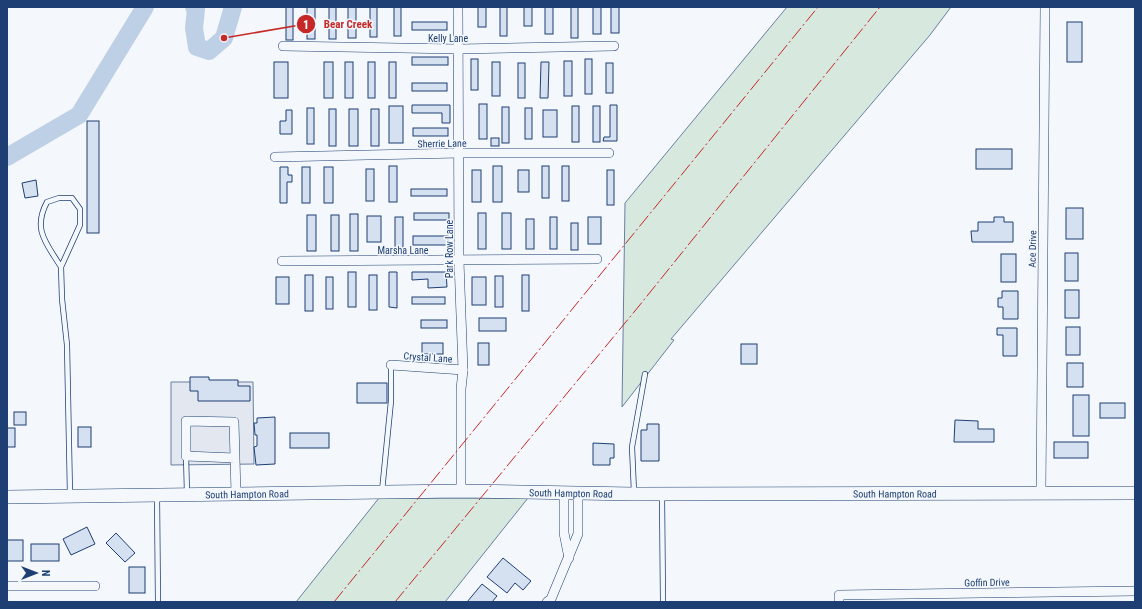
<svg xmlns="http://www.w3.org/2000/svg" width="1142" height="609" viewBox="0 0 1142 609" font-family="'Roboto Condensed',sans-serif">
<rect width="100%" height="100%" fill="#f4f7fb"/>
<!-- green -->
<g fill="#d7e8df" stroke="#687fa3">
<polygon points="787,7 951,7 930,35 671,339 674,340 622,407 625,203"/>
<polygon points="379,498 528,498 445,602 296,602"/>
</g>
<!-- parking -->
<polygon fill="#e3e8f0" stroke="#687fa3" points="171,382 253,382 254,464 171,465"/>
<g fill="none" stroke-linecap="round" stroke-linejoin="round">
<!-- river -->
<g stroke="#bed0e5" stroke-width="18">
<polyline points="194,7 196,9 194,28 197,47 209,51 224,38 233,7"/>
<polyline points="7,157 79,115 145,7"/>
</g>
</g>
<!-- building -->
<g fill="#d5e0f0" stroke="#1d3f73">
<rect x="286" y="7" width="7" height="33"/>
<rect x="307" y="7" width="8" height="32"/>
<rect x="329" y="7" width="7" height="32"/>
<rect x="348" y="7" width="8" height="31"/>
<rect x="370" y="7" width="7" height="30"/>
<rect x="394" y="7" width="7" height="29"/>
<rect x="478" y="7" width="8" height="20"/>
<rect x="500" y="7" width="7" height="29"/>
<rect x="524" y="7" width="8" height="19"/>
<rect x="545" y="7" width="8" height="27"/>
<rect x="571" y="7" width="7" height="31"/>
<rect x="593" y="7" width="8" height="27"/>
<rect x="611" y="7" width="8" height="26"/>
<rect x="412" y="22" width="35" height="8"/>
<rect x="1067" y="22" width="15" height="40"/>
<rect x="412" y="57" width="36" height="8"/>
<rect x="471" y="59" width="7" height="31"/>
<rect x="585" y="59" width="7" height="35"/>
<rect x="564" y="61" width="8" height="35"/>
<rect x="274" y="62" width="14" height="36"/>
<rect x="324" y="62" width="9" height="36"/>
<rect x="345" y="62" width="8" height="36"/>
<rect x="368" y="62" width="7" height="36"/>
<rect x="389" y="62" width="7" height="36"/>
<rect x="492" y="62" width="8" height="34"/>
<polygon points="541,62 549,62 548,98 540,98"/>
<rect x="518" y="63" width="7" height="35"/>
<rect x="606" y="63" width="7" height="30"/>
<rect x="412" y="83" width="35" height="8"/>
<rect x="479" y="104" width="8" height="35"/>
<polygon points="412,105 450,105 450,123 442,123 442,113 412,113"/>
<polygon points="610,105 617,105 617,141 603,141 604,137 610,137"/>
<rect x="389" y="106" width="14" height="37"/>
<rect x="572" y="106" width="7" height="36"/>
<rect x="593" y="106" width="7" height="36"/>
<rect x="502" y="107" width="7" height="36"/>
<rect x="307" y="108" width="7" height="36"/>
<rect x="525" y="108" width="7" height="31"/>
<rect x="329" y="109" width="7" height="37"/>
<rect x="349" y="109" width="9" height="37"/>
<rect x="371" y="109" width="8" height="37"/>
<polygon points="286,110 292,110 292,134 280,134 280,121 286,121"/>
<rect x="543" y="110" width="14" height="27"/>
<rect x="87" y="121" width="12" height="112"/>
<rect x="413" y="128" width="35" height="8"/>
<rect x="491" y="138" width="8" height="8"/>
<rect x="976" y="149" width="36" height="20"/>
<rect x="389" y="166" width="8" height="36"/>
<rect x="493" y="166" width="9" height="36"/>
<rect x="542" y="166" width="7" height="32"/>
<rect x="562" y="166" width="7" height="35"/>
<polygon points="280,167 288,167 288,175 292,175 292,182 287,182 287,203 280,203"/>
<rect x="302" y="167" width="8" height="36"/>
<rect x="324" y="167" width="9" height="36"/>
<rect x="366" y="169" width="8" height="32"/>
<rect x="472" y="170" width="9" height="32"/>
<rect x="518" y="170" width="11" height="22"/>
<rect x="607" y="170" width="7" height="35"/>
<polygon points="36,180 38,196 25,198 22,183"/>
<rect x="411" y="189" width="36" height="7"/>
<rect x="1066" y="208" width="17" height="31"/>
<rect x="414" y="213" width="35" height="7"/>
<rect x="478" y="213" width="8" height="36"/>
<rect x="502" y="213" width="9" height="36"/>
<rect x="350" y="214" width="8" height="37"/>
<rect x="307" y="215" width="9" height="36"/>
<rect x="331" y="215" width="8" height="36"/>
<rect x="367" y="216" width="14" height="26"/>
<rect x="395" y="217" width="8" height="31"/>
<rect x="550" y="217" width="7" height="32"/>
<rect x="588" y="217" width="13" height="27"/>
<polygon points="994,217 1004,217 1004,222 1013,222 1013,242 972,242 971,231 978,231 978,222 994,222"/>
<rect x="526" y="219" width="8" height="30"/>
<rect x="571" y="223" width="7" height="27"/>
<rect x="413" y="236" width="35" height="9"/>
<rect x="1065" y="253" width="13" height="28"/>
<rect x="1001" y="254" width="15" height="28"/>
<rect x="348" y="272" width="8" height="35"/>
<polygon points="389,272 397,272 397,308 389,307"/>
<polygon points="412,272 446,272 447,287 428,288 428,279 412,280"/>
<rect x="305" y="275" width="8" height="36"/>
<rect x="369" y="275" width="8" height="35"/>
<rect x="522" y="275" width="7" height="36"/>
<rect x="495" y="276" width="8" height="31"/>
<rect x="276" y="277" width="13" height="27"/>
<rect x="326" y="277" width="7" height="32"/>
<rect x="472" y="277" width="14" height="28"/>
<rect x="1065" y="290" width="14" height="28"/>
<polygon points="1002,291 1018,291 1018,319 1003,319 1003,307 998,307 998,298 1002,298"/>
<rect x="412" y="297" width="33" height="7"/>
<rect x="479" y="318" width="27" height="13"/>
<rect x="421" y="320" width="26" height="8"/>
<rect x="1066" y="327" width="14" height="28"/>
<polygon points="997,328 1017,328 1017,356 1003,356 1003,335 997,335"/>
<rect x="422" y="343" width="21" height="11"/>
<rect x="478" y="343" width="11" height="22"/>
<rect x="741" y="344" width="16" height="20"/>
<rect x="1067" y="363" width="16" height="24"/>
<polygon points="190,377 209,377 209,380 238,380 238,386 250,386 250,401 198,401 198,391 190,391"/>
<rect x="357" y="383" width="30" height="20"/>
<rect x="1073" y="395" width="16" height="41"/>
<rect x="1100" y="403" width="25" height="15"/>
<rect x="14" y="412" width="12" height="13"/>
<polygon points="275,417 275,464 256,465 254,447 257,446 257,435 255,435 254,423 257,423 257,418"/>
<polygon points="955,420 978,421 978,429 994,429 994,442 954,442"/>
<polygon points="647,424 659,424 659,461 641,461 641,430 647,430"/>
<rect x="78" y="427" width="13" height="20"/>
<rect x="7" y="428" width="8" height="19"/>
<rect x="290" y="433" width="39" height="15"/>
<rect x="1054" y="442" width="34" height="16"/>
<polygon points="593,443 614,444 614,458 610,458 610,465 593,465"/>
<polygon points="87,527 95,544 71,555 63,539"/>
<polygon points="116,533 135,553 125,562 106,543"/>
<rect x="7" y="540" width="16" height="21"/>
<rect x="31" y="544" width="28" height="17"/>
<polygon points="503,558 531,581 523,590 515,583 507,593 487,577"/>
<rect x="129" y="567" width="16" height="26"/>
<polygon points="482,584 497,596 492,602 467,602"/>
</g>
<g fill="none" stroke-linecap="round" stroke-linejoin="round">
<!-- service casing -->
<g stroke="#1d3f73" stroke-width="6">
<g id="service">
<path d="M61,267c-14,-23 -29,-37 -14,-65l12,-4h13l8,11v16l-19,42 1,32 5,46 3,149"/>
<polyline points="186,456 187,493"/>
<polyline points="382,491 391,401 391,365"/>
<polyline points="634,492 632,447 645,374"/>
<polyline points="157,496 158,602"/>
<polyline points="662,496 663,602"/>
</g>
</g>
<!-- minor casing -->
<g stroke="#1d3f73" stroke-width="10">
<g id="minor">
<polyline points="458,7 459,261 463,370 461,389 461,491"/>
<polyline points="283,46 459,49 614,46"/>
<polyline points="275,157 460,153 609,153"/>
<polyline points="282,261 597,259"/>
<polyline points="391,365 463,370"/>
<polyline points="235,458 186,456 186,421 234,422 236,494"/>
<polyline points="1041,492 1045,7"/>
<polyline points="564,493 564,533 569,558"/>
<polyline points="7,586 95,586"/>
<polyline points="547,602 551,599 578,534 578,493"/>
<polyline points="839,602 839,595 1135,591"/>
</g>
</g>
<!-- secondary casing -->
<g stroke="#1d3f73" stroke-width="14">
<g id="secondary">
<path id="s1" d="M7,497l454,-6 173,3 501,-1"/>
</g>
</g>
<!-- service -->
<use href="#service" stroke="#f4f7fb" stroke-width="4.5"/>
<!-- minor -->
<use href="#minor" stroke="#f4f7fb" stroke-width="9"/>
<!-- secondary -->
<use href="#secondary" stroke="#f4f7fb" stroke-width="13"/>
<!-- power -->
<g stroke="#c62828" stroke-width="1" stroke-dasharray="14 3 2 3" stroke-linecap="butt">
<polyline points="334,602 818,7"/>
<polyline points="395,602 639,306 880,7"/>
</g>
</g>
<g text-anchor="middle" stroke-width="3" stroke-linejoin="round" paint-order="stroke">
<!-- street labels -->
<g font-size="10" fill="#1d3f73" stroke="#f4f7fb">
<text x="448" y="42">Kelly Lane</text>
<text transform="translate(442 143) rotate(-1)" y="4">Sherrie Lane</text>
<text transform="translate(449 249) rotate(-90)" y="4">Park Row Lane</text>
<text transform="translate(1032 249) rotate(-89)" y="4">Ace Drive</text>
<text x="403" y="254">Marsha Lane</text>
<text transform="translate(428 357) rotate(4)" y="4">Crystal Lane</text>
<text dy="4" stroke="none"><textPath href="#s1" startOffset="888">South Hampton Road</textPath></text>
<text dy="4" stroke="none"><textPath href="#s1" startOffset="564">South Hampton Road</textPath></text>
<text dy="4" stroke="none"><textPath href="#s1" startOffset="240">South Hampton Road</textPath></text>
<text transform="translate(987 582) rotate(-1)" y="4">Goffin Drive</text>
</g>
</g>
<!-- callouts -->
<path fill="none" stroke="#c62828" stroke-width="1.5" d="M224 38L306 24"/>
<g fill="#c62828" stroke="#f4f7fb" stroke-width="1.5">
<circle cx="224" cy="38" r="4"/>
<circle cx="306" cy="24" r="10"/>
</g>
<g font-size="12" text-anchor="middle" font-weight="bold" fill="#fff">
<text x="306" y="29">1</text>
</g>
<g font-size="11" text-anchor="middle" font-weight="bold" fill="#c62828" stroke="#f4f7fb" stroke-width="3" stroke-linejoin="round" paint-order="stroke">
<text x="348" y="28">Bear Creek</text>
</g>
<!-- border -->
<rect width="1142" height="609" fill="none" stroke="#1d3f73" stroke-width="16"/>
<!-- north arrow -->
<g transform="translate(36 573) rotate(90)" stroke="#f4f7fb" stroke-width="3" paint-order="stroke">
<path d="M0-3L7 15L0 10L-7 15Z" fill="#1d3f73"/>
<text y="-6" font-size="11" font-weight="bold" text-anchor="middle" fill="#1d3f73">N</text>
</g>
</svg>
